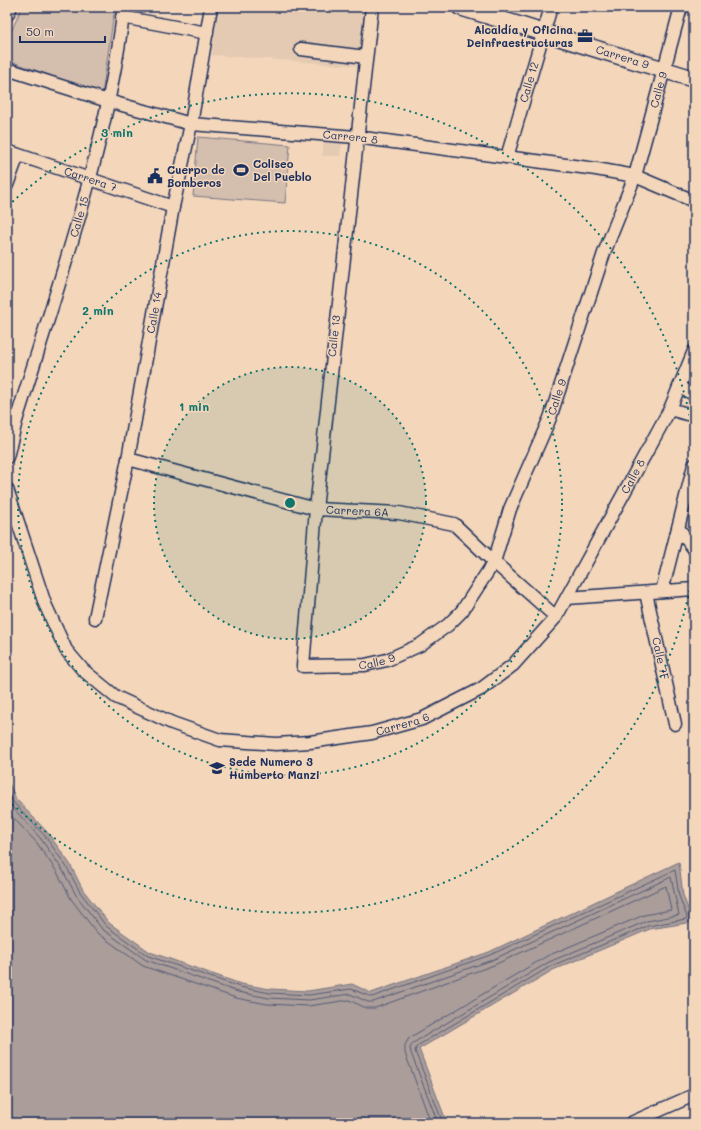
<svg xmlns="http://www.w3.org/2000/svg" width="701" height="1130" viewBox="0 0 701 1130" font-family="Mali,sans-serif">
<rect width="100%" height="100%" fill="#f4d6ba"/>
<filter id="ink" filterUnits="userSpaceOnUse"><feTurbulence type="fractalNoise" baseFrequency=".025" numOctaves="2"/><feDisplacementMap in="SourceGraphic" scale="8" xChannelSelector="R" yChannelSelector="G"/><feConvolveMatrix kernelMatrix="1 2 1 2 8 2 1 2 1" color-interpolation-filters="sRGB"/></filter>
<g filter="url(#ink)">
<!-- built -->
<g fill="#e4cab3">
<polygon points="217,7 367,7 359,66 212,55"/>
<polygon points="324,141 342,143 340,156 322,156"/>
</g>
<!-- green -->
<g fill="#d4bead" stroke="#787686">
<polygon points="22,7 115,7 102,94 7,60 7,41"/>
<polygon points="198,137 290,145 285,203 193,196"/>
<polygon points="694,489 694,540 685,529"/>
</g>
<!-- water -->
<polygon fill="#aa9d9a" stroke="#717182" points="7,779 16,799 48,833 70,864 83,890 109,923 150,952 241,984 270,989 308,991 352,984 371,993 489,952 679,862 683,895 693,922 650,929 553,970 419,1049 447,1123 7,1123"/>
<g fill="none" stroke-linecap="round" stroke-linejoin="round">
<!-- shore -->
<g stroke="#545b76" stroke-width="1">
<polyline points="7,789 13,802 45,836 66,866 80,892 106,926 148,956 240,987 270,993 309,995 351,989 372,997 490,955 675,870 679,896 687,917 686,919 648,926 551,966 417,1046 415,1051 443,1123"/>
<polyline points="7,801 41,839 62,869 76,895 102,929 146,960 238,992 269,998 309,1000 350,994 368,1002 373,1002 492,960 671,877 679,915 647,921 549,962 413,1043 410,1048 411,1053 438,1123"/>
<polyline points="7,811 37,843 57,872 71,899 97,933 143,966 236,998 267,1004 308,1006 349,1000 366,1008 375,1008 494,965 666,886 671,910 644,915 547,956 409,1038 405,1045 405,1053 431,1123"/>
</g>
<!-- minor casing -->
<g stroke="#1b2f5e" stroke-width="15">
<g id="minor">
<path id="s1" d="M372,7l-56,502 -13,157 62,-1 22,-5 33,-15 28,-20 14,-14 32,-49 16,-53 40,-91 54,-165 31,-77 46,-169"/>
<polyline points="7,15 11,7"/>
<polyline points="122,17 207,33"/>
<polyline points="301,49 366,57"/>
<path id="s2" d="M7,69l101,32 83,23 165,13 240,32 39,7 59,25"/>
<path id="s3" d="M7,151l166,56"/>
<path id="s4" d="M507,157l44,-150"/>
<polyline points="7,185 18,155"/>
<polyline points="679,387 694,394"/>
<polyline points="670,409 687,414 694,412"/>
<path id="s5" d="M7,457l9,-36c42,-136 91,-272 108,-414"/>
<path id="s6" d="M128,459l188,50 83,4 55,11 40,38 62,55"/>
<path id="s7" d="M7,489l38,115 21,46 17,20 33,27 56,26 48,17 56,4 34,-2 62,-9 50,-14 59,-30 32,-24 43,-48 114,-208 24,-58"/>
<polyline points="678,528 694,549"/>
<polyline points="662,591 694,465"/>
<path id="s8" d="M646,593l29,131"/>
<polyline points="567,598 694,589"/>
<path id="s9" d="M95,618l33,-159 45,-252 18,-83 20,-117"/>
<polyline points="631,1123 694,1095"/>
</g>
</g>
<!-- major casing -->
<g stroke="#1b2f5e" stroke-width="19">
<g id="major">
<path id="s10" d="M460,7l234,72"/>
</g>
</g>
<!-- minor -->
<use href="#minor" stroke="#f4d6ba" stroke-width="12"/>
<!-- major -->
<use href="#major" stroke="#f4d6ba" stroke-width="16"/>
</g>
</g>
<!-- distance rings -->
<circle cx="290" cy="503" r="136" fill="#0f766e" fill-opacity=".12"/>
<g fill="none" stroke="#0f766e" stroke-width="2" stroke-dasharray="2 4">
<circle cx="290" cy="503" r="136"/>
<circle cx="290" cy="503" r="272"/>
<path d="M694 567A409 409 0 0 1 8 800M8 206A409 409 0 0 1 694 439"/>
</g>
<!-- icons -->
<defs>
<g id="office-bare" transform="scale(1.2)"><path d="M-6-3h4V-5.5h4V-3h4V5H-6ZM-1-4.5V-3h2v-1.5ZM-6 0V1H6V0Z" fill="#1b2f5e" stroke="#f4d6ba" stroke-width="2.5" paint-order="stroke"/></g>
<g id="stadium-bare" transform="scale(1.2)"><path d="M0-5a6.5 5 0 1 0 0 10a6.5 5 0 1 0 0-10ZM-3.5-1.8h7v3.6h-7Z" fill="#1b2f5e" stroke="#f4d6ba" stroke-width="2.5" paint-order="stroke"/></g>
<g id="civic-bare" transform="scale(1.2)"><path d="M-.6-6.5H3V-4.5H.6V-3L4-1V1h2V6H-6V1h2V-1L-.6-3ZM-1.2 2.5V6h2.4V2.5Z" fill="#1b2f5e" stroke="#f4d6ba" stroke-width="2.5" paint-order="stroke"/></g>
<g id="school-bare" transform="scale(1.2)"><path d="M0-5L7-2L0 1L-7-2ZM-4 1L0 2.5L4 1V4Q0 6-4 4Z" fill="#1b2f5e" stroke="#f4d6ba" stroke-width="2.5" paint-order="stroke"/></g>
</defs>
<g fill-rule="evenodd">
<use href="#office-bare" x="585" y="36"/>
<use href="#stadium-bare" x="241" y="170"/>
<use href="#civic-bare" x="155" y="176"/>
<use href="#school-bare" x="217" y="768"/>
</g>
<g text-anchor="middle" stroke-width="3" stroke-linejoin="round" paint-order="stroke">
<!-- poi labels -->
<g font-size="11" font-weight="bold" fill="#1b2f5e" stroke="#f4d6ba" text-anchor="start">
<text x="573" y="34" text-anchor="end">Alcaldía y Oficina<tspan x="573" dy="13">Deinfraestructuras</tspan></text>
<text x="253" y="168">Coliseo<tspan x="253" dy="13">Del Pueblo</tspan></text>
<text x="167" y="174">Cuerpo de<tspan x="167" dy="13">Bomberos</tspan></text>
<text x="229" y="766">Sede Numero 3<tspan x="229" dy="13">Humberto Manzi</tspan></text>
</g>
<!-- street labels -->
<g font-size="11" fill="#1b2f5e" stroke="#f4d6ba">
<text dy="4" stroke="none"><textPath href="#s10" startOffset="170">Carrera 9</textPath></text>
<text dy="4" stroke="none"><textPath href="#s4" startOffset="78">Calle 12</textPath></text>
<text dy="4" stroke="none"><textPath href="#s1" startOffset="1397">Calle 9</textPath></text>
<text dy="4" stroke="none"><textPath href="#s2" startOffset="352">Carrera 8</textPath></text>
<text dy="4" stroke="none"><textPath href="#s3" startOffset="88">Carrera 7</textPath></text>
<text dy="4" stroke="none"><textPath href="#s5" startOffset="251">Calle 15</textPath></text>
<text dy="4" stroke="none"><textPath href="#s9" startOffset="311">Calle 14</textPath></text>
<text transform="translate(334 336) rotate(-84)" y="4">Calle 13</text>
<text dy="4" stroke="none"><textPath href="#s1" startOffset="1073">Calle 9</textPath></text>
<text dy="4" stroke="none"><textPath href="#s7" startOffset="889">Calle 8</textPath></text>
<text dy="4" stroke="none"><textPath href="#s6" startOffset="236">Carrera 6A</textPath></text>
<text dy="4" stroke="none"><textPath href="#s8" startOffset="67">Calle 7F</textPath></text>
<text dy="4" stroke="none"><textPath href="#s1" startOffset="737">Calle 9</textPath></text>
<text dy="4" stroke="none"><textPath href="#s7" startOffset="538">Carrera 6</textPath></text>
</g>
</g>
<circle cx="290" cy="503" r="6" fill="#0f766e" stroke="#f4d6ba" stroke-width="2"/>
<g font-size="12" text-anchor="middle" font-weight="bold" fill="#0f766e" stroke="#f4d6ba" stroke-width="3" stroke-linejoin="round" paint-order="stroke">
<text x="117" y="137">3 min</text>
<text x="98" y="315">2 min</text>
<text x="194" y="411">1 min</text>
</g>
<!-- margin -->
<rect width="701" height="1130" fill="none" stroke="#f4d6ba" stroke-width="24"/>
<rect x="12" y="12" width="677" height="1106" fill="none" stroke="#1b2f5e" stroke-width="1.5" filter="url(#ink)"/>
<!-- scale -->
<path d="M20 36v6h85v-6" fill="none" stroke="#1b2f5e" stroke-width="2"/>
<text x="26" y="36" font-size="12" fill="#1b2f5e" stroke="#f4d6ba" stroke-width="3" paint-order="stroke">50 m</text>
</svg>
